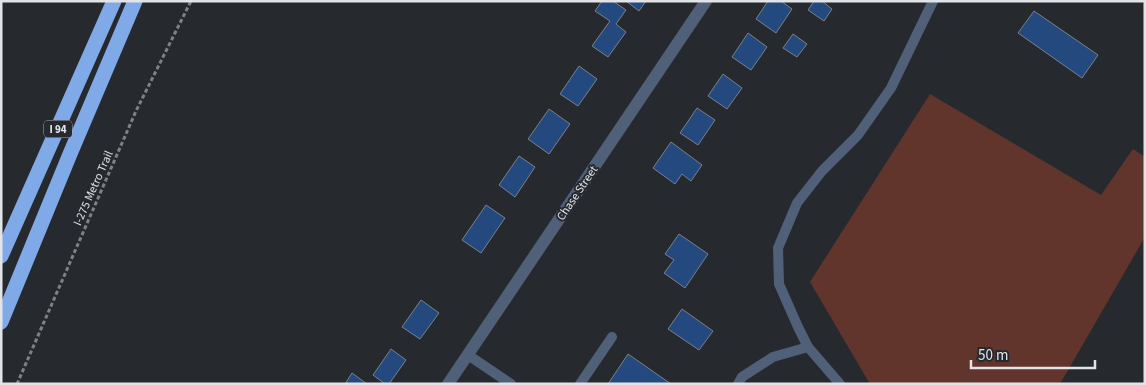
<svg xmlns="http://www.w3.org/2000/svg" width="1146" height="385" viewBox="0 0 1146 385" font-family="'Source Sans 3',sans-serif">
<rect width="100%" height="100%" fill="#262a2f"/>
<!-- green -->
<polygon fill="#61352c" points="930,94 1101,195 1133,149 1145,157 1145,237 1060,384 870,384 810,282"/>
<!-- building -->
<g fill="#24497f" stroke="#7c8087">
<polygon points="602,1 613,1 626,10 616,24 626,32 608,57 592,46 610,21 595,11"/>
<polygon points="626,1 646,1 639,11"/>
<polygon points="768,1 781,1 792,9 776,33 756,19"/>
<polygon points="814,1 822,1 832,9 824,21 808,10"/>
<polygon points="1034,11 1098,55 1082,78 1018,33"/>
<polygon points="748,33 767,47 751,70 732,57"/>
<polygon points="793,34 807,44 797,57 783,48"/>
<polygon points="579,66 597,79 578,106 560,94"/>
<polygon points="723,74 742,88 727,109 708,96"/>
<polygon points="697,108 715,120 698,145 680,133"/>
<polygon points="549,109 570,124 549,154 528,139"/>
<polygon points="671,142 702,165 691,181 682,174 675,184 653,168"/>
<polygon points="519,156 535,167 515,197 499,185"/>
<polygon points="486,205 505,218 481,253 462,240"/>
<polygon points="679,234 708,254 685,288 664,273 674,260 665,254"/>
<polygon points="421,300 439,313 420,339 402,327"/>
<polygon points="682,309 713,331 699,350 668,329"/>
<polygon points="391,349 406,360 389,384 385,384 373,375"/>
<polygon points="628,354 671,384 608,384"/>
<polygon points="352,373 367,384 345,384"/>
</g>
<g fill="none" stroke-linecap="round" stroke-linejoin="round">
<!-- path -->
<polyline stroke="#7e8186" stroke-width="3" stroke-dasharray="4 2.5" stroke-linecap="butt" points="17,384 136,111 191,1"/>
<!-- service -->
<g stroke="#4f6078" stroke-width="10">
<polyline points="468,355 511,384"/>
<polyline points="580,384 612,337"/>
<polyline points="738,384 742,377 773,357 808,347"/>
<polyline points="840,384 808,347 798,327 779,284 778,248 797,203 822,171 858,135 891,88 933,1"/>
</g>
<!-- minor -->
<polyline stroke="#4f6078" stroke-width="12" points="448,384 706,1"/>
<!-- motorway -->
<g stroke="#80aae7" stroke-width="15">
<polyline points="1,256 114,1"/>
<polyline points="1,322 70,154 135,1"/>
</g>
</g>
<g text-anchor="middle" stroke-width="4" stroke-linejoin="round" paint-order="stroke">
<!-- shield labels -->
<rect fill="#262a2f" stroke="#aaacb0" stroke-width="1" x="44" y="120.5" width="28" height="17" rx="4"/>
<g font-size="11" font-weight="bold" fill="#e2e4e8">
<text x="58" y="133">I 94</text>
</g>
<!-- street labels -->
<g font-size="12" fill="#e2e4e8" stroke="#262a2f">
<text transform="translate(93 188) rotate(-66)" y="4">I-275 Metro Trail</text>
<text transform="translate(577 193) rotate(-56)" y="4">Chase Street</text>
</g>
</g>
<!-- border -->
<rect width="1146" height="385" fill="none" stroke="#e2e4e8" stroke-width="5"/>
<!-- scale -->
<path d="M971 360v8h124v-8" fill="none" stroke="#e2e4e8" stroke-width="2.5"/>
<text x="978" y="360" font-size="15" fill="#e2e4e8" stroke="#262a2f" stroke-width="4" paint-order="stroke">50 m</text>
</svg>
